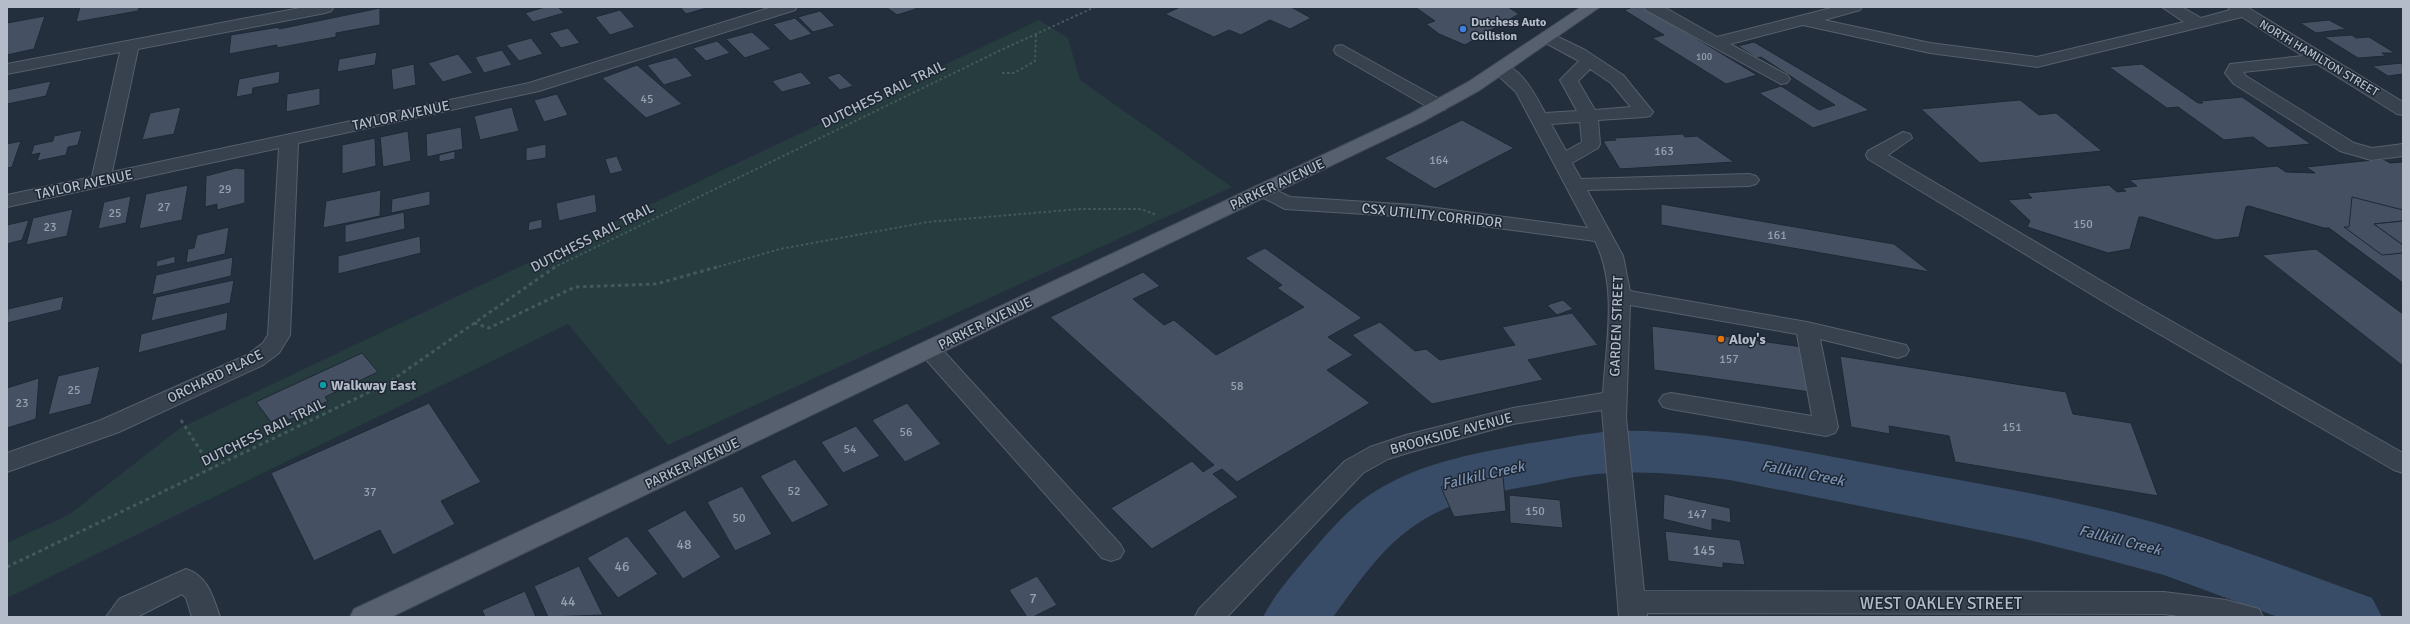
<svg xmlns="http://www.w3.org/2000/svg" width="2410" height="624" viewBox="0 0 2410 624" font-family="Signika,sans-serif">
<rect width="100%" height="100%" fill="#242f3e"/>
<!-- green -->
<polygon fill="#263c3f" points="1039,20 1068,38 1080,80 1232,187 668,445 568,324 7,598 7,543 70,514 180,428"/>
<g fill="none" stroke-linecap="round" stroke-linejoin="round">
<!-- river -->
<path fill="#394c67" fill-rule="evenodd" d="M1614,431c86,-2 169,17 252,32 102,19 207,35 307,65 67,21 133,46 199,70l10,19h-104l-114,-42 -63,-17 -76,-19 -295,-59c-44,-6 -88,-10 -133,-6 -23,2 -45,8 -68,12 -44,8 -82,16 -118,42 -32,23 -55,58 -78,89h-70c12,-23 28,-41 45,-61 18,-21 37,-44 60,-60 48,-33 106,-43 163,-53 28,-4 55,-10 83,-12z"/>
</g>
<!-- building -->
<g fill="#455162" stroke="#1f2835">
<polygon points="80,7 144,7 139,8 138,11 76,22"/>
<polygon points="545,7 558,7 564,13 533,22 525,13"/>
<polygon points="680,7 710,7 686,14"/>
<polygon points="886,7 914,7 916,9 897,15"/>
<polygon points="1180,7 1291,7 1311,18 1290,29 1270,20 1241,35 1229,30 1214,37 1165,14"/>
<polygon points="1415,7 1508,7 1519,14 1465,45 1439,34 1426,24 1435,21"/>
<polygon points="1633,7 1644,7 1757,75 1726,84 1652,38 1664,35 1624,10"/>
<polygon points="380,8 380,25 336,33 336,37 277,48 277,45 229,54 231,35 279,27 279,29"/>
<polygon points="620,10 635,27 610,35 595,17"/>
<polygon points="820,11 835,26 813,32 798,17"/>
<polygon points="45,16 34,49 7,55 7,23"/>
<polygon points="795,18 812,34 790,41 773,24"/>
<polygon points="2329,20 2346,29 2316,33 2300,23"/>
<polygon points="568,28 580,43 561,48 549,33"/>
<polygon points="752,32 771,49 745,58 726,39"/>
<polygon points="2352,35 2356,38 2369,37 2395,53 2382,53 2386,56 2358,58 2324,37"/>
<polygon points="531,38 543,54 519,61 506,45"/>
<polygon points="717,41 730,53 706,61 693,48"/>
<polygon points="1754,42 1869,110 1813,128 1759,93 1781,86 1819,110 1835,105 1761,57 1757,58 1738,46"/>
<polygon points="502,50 512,65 484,73 475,57"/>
<polygon points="377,52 375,65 337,72 339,59"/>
<polygon points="458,54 473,73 443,82 428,63"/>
<polygon points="676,57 693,76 664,85 647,65"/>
<polygon points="2402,63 2403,74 2388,76 2372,66"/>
<polygon points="414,64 416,85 393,90 391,69"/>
<polygon points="2142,64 2198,103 2203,103 2201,101 2242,97 2311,144 2268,148 2253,137 2224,140 2178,107 2167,108 2109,67"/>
<polygon points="637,65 682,104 646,118 602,78"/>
<polygon points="280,71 279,83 253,88 252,94 236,97 239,79"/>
<polygon points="801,72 812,84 782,92 772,81"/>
<polygon points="839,73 853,86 840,90 827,77"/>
<polygon points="51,81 46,96 7,104 7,90"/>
<polygon points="320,88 320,105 286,112 287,94"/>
<polygon points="557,94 568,115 544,122 534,100"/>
<polygon points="2020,100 2039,115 2056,113 2102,151 1980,163 1921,109"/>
<polygon points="181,107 174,134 142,140 150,113"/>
<polygon points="512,107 519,131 480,140 474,116"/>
<polygon points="1462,120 1514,148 1435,189 1384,158"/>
<polygon points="461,127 463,149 427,157 426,134"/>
<polygon points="82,130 78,145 68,147 66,155 37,161 40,153 31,155 34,145 53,141 54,136"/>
<polygon points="408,131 411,161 383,167 380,137"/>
<polygon points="1683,134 1685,137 1697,136 1734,162 1620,169 1603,141 1616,140 1614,138"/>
<polygon points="375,138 376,166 342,174 342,145"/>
<polygon points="21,141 12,167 7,168 7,144"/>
<polygon points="546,144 546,158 526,161 526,148"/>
<polygon points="455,151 455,159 439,162 439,155"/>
<polygon points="617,156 623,171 610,174 605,159"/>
<polygon points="2383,159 2390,163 2403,162 2403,210 2352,197 2349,227 2344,227 2382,255 2403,253 2403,283 2329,228 2324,228 2249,206 2246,207 2239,237 2216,240 2143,217 2139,217 2130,249 2108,253 2027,227 2030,221 2008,200 2032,198 2027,193 2109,185 2117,192 2126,191 2122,188 2137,186 2129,180 2277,166 2286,172 2315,173 2306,167"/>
<polygon points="2383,159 2390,163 2403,162 2403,283 2329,228 2324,228 2249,206 2246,207 2239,237 2216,240 2143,217 2139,217 2130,249 2108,253 2027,227 2030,221 2008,200 2032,198 2027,193 2109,185 2117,192 2126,191 2122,188 2137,186 2129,180 2277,166 2286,172 2315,173 2306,167"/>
<polygon points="236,168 245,169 245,203 217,210 217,204 205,207 206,176"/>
<polygon points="188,185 182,220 139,229 146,194"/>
<polygon points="381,190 380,216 323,228 326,201"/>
<polygon points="430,191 430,205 391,213 392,199"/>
<polygon points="595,194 597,212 559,221 556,203"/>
<polygon points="131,196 126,223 98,229 104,202"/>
<polygon points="2352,197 2403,210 2403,221 2374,224 2403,245 2403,253 2382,255 2344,227 2349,227"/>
<polygon points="1661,204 1894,244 1930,272 1661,225"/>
<polygon points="73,209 67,236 26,245 33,218"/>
<polygon points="404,212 405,229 345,243 345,225"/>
<polygon points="542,219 542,228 528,231 529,222"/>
<polygon points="29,220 22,240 7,244 7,225"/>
<polygon points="2403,221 2403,245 2374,224"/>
<polygon points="229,227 225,254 186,263 188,249 194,248 197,235"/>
<polygon points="420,236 421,253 338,274 338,256"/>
<polygon points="1265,248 1362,318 1328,337 1353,355 1327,370 1370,403 1237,482 1222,469 1213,474 1238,497 1152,549 1111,508 1192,461 1203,472 1214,465 1050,317 1143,272 1160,286 1133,299 1164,325 1174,320 1216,355 1304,307 1277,288 1282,285 1245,258"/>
<polygon points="2316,249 2403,314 2403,366 2262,255"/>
<polygon points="175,256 175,263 156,267 157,261"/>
<polygon points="233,257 231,276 152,295 156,275"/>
<polygon points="234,280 230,303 151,321 156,297"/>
<polygon points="64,296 61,310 7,323 8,309"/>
<polygon points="1563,300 1573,309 1557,315 1547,305"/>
<polygon points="228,312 226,330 138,353 141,334"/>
<polygon points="1572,313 1598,345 1528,360 1543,380 1432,404 1352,335 1380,322 1415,351 1426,349 1440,360 1515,345 1502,327"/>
<polygon points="1652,326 1803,347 1810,392 1654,370"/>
<polygon points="362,353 378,372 325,397 328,401 289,420 285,415 271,422 256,402"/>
<polygon points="1840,356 2066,392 2073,414 2131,423 2158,496 1955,462 1949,436 1889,426 1890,434 1851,427"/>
<polygon points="100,366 91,404 48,415 58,376"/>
<polygon points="39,378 36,419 7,428 7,388"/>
<polygon points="429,403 481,482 441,501 455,524 393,555 380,530 314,561 271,473"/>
<polygon points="907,403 941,444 905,462 872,420"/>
<polygon points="856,426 880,456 843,473 821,442"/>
<polygon points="795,459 829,505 792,523 760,476"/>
<polygon points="1503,476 1506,511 1454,517 1441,487"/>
<polygon points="742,486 772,534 735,551 707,502"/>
<polygon points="1664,494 1730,508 1731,523 1712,519 1712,531 1663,519"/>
<polygon points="1509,495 1560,500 1563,528 1510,523"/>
<polygon points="685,510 721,557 683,579 647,530"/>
<polygon points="1665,531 1740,540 1745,565 1723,563 1723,568 1668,561"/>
<polygon points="627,536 658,574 618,598 587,558"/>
<polygon points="579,566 603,615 548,617 534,586"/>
<polygon points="1037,576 1057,605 1033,617 1027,617 1009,590"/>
<polygon points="525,591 536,617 485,617 482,610"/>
</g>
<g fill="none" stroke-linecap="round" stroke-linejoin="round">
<!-- minor casing -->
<g stroke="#565f6c" stroke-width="2">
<g id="minor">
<polygon points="305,7 333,8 331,11 325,13 138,49 112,172 529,83 772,7 797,7 795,10 539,91 298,143 290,335 279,353 263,365 119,432 7,472 7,453 101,420 247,355 263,343 268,335 279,148 7,207 7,195 92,177 120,52 7,74 7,64"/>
<polygon points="1644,7 1664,7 1717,37 1835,7 1862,7 1860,10 1824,20 1930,43 2037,57 2184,22 2162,7 2182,7 2201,18 2230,10 2228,7 2247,7 2403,102 2403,115 2397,114 2317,64 2243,72 2246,76 2354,143 2372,148 2403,144 2403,156 2371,160 2340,151 2234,84 2225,73 2230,64 2303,56 2242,17 2037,67 1930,53 1803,25 1730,44 1787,75 1790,79 1787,83 1781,84 1646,10"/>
<path d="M1548,32l37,18 38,25 30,37 -3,4 -6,1 -46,3 2,24 -2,4 -26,15 9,16 168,-5 7,2 3,4 -3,4 -7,2 -162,4 36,66 7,35 177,31 99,23 3,5 -3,5 -8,3 -78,-19 18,88 -3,6 -9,3 -155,-27 -8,-2 -4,-6 4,-6 8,-2 141,23 -15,-82 -167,-29 -4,113 18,173 520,1 62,8 33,9 4,8h-78l-21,-3 -517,-1v4h-28l-17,-207 -89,14 -102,28 -23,7 -25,14 -136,144h-32l4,-8 146,-148 25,-14 36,-12 107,-27 90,-15c3,-49 15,-107 -8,-152l-181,-24 -129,-8 -29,-15 -3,-4 3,-4 7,-2 27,13 124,8 174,23 -72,-136 -25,-23 3,-4c24,-6 42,31 51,48l32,-2 -17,-31 19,-19 -37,-20 -2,-4 2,-4zM1590,69l21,14 20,24 -36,3 -17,-29zM1580,122l2,20 -16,9 -15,-27z"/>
<polygon points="1342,45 1445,102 1448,106 1445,110 1433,110 1336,54 1334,50 1336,46"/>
<polygon points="1903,132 1910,134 1912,138 1888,155 2127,296 2403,453 2403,473 2394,470 2111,306 1868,159 1866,155 1868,151"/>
<polygon points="930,342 938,345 1120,544 1124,551 1120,558 1111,561 1102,558 922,355 919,350 922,345"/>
<path d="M186,569c22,7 27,28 34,48h-28l-6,-19 -4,-4 -45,23h-31l13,-18z"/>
</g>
</g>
<!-- major casing -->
<g stroke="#414a57" stroke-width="2">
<polygon id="major" points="1581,7 1600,7 1480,90 1422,122 391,617 350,617 354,609 1410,114 1468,82"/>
</g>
<!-- path-far1 -->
<g stroke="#44595c" stroke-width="2" stroke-dasharray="2.5 2.5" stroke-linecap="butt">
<polyline points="1002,73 1014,73 1035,61 1036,34"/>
<polyline points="553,268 999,51 1095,7"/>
<polyline points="714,268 780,249 928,222 1080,209 1141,209 1157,215"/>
</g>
<!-- path -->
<g stroke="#44595c" stroke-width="3" stroke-dasharray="3.5 3.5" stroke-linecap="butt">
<polyline points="474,323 489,328 575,287 656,284 717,267"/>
<polyline points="181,420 212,469"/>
<polyline points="7,567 388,383 555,267"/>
</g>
<!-- minor -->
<use href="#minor" fill="#38414e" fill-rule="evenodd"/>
<!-- major -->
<use href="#major" fill="#56606e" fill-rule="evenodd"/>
</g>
<!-- markers -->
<circle fill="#3f7fe0" stroke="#1d2633" stroke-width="1.5" cx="1463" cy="29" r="4"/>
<circle fill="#e8710a" stroke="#1d2633" stroke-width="1.5" cx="1721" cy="339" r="4"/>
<circle fill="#0f9aa8" stroke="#1d2633" stroke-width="1.5" cx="323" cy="385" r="4"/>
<g text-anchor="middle" stroke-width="3" stroke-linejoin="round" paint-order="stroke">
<!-- far-number labels -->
<g font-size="10" fill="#98a1af">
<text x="1704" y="60">100</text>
</g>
<!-- far-poi labels -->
<g font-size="12" font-weight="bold" fill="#b4bcc9" stroke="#1d2633" text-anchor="start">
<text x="1471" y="26">Dutchess Auto<tspan x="1471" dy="14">Collision</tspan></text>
</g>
<!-- far-street labels -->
<g font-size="12" fill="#b4bcc9" stroke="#1d2633">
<text transform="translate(2319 58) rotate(31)" y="4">NORTH HAMILTON STREET</text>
</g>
<!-- number labels -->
<g font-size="12" fill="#98a1af">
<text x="647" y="103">45</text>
<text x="1664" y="155">163</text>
<text x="1439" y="164">164</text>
<text x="225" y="193">29</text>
<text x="164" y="211">27</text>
<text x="115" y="217">25</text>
<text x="2083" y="228">150</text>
<text x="50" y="231">23</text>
<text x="1777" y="239">161</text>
<text x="1729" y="363">157</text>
<text x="1237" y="390">58</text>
<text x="74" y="394">25</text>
<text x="22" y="407">23</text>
<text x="2012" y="431">151</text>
<text x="906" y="436">56</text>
<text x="850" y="453">54</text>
<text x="794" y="495">52</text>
<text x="370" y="496">37</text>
<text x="1535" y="515">150</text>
<text x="1697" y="518">147</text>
<text x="739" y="522">50</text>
</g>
<!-- street labels -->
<g font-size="14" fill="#b4bcc9" stroke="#1d2633">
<text transform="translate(883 94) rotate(-26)" y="5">DUTCHESS RAIL TRAIL</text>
<text transform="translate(401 115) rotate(-12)" y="5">TAYLOR AVENUE</text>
<text transform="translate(84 184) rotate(-12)" y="5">TAYLOR AVENUE</text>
<text transform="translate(1277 184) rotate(-25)" y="5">PARKER AVENUE</text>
<text transform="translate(1432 215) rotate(6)" y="5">CSX UTILITY CORRIDOR</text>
<text transform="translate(592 237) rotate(-27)" y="5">DUTCHESS RAIL TRAIL</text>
<text transform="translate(985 323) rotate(-26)" y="5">PARKER AVENUE</text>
<text transform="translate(1616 326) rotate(-88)" y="5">GARDEN STREET</text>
<text transform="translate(215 376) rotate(-26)" y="5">ORCHARD PLACE</text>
<text transform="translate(263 432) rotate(-26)" y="5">DUTCHESS RAIL TRAIL</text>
<text transform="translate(1451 433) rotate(-15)" y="5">BROOKSIDE AVENUE</text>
<text transform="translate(692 463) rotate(-25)" y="5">PARKER AVENUE</text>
</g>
<!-- poi labels -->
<g font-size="14" font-weight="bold" fill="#b4bcc9" stroke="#1d2633" text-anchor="start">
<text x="1729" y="344">Aloy's</text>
<text x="331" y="390">Walkway East</text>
</g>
<!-- near-number labels -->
<g font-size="14" fill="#98a1af">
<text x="684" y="549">48</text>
<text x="1704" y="555">145</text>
<text x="622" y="571">46</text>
<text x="1033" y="603">7</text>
<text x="568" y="606">44</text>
</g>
<!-- water labels -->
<g font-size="15" font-style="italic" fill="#7c92b1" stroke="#1d2633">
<text transform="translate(1803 473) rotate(11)" y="5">Fallkill Creek</text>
<text transform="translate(1483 475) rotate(-13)" y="5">Fallkill Creek</text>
<text transform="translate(2120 540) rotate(14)" y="5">Fallkill Creek</text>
</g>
<!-- near-street labels -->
<g font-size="17" fill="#b4bcc9" stroke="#1d2633">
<text x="1941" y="609">WEST OAKLEY STREET</text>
</g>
</g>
<!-- border -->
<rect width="2410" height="624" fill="none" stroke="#b4bcc9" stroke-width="16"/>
</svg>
